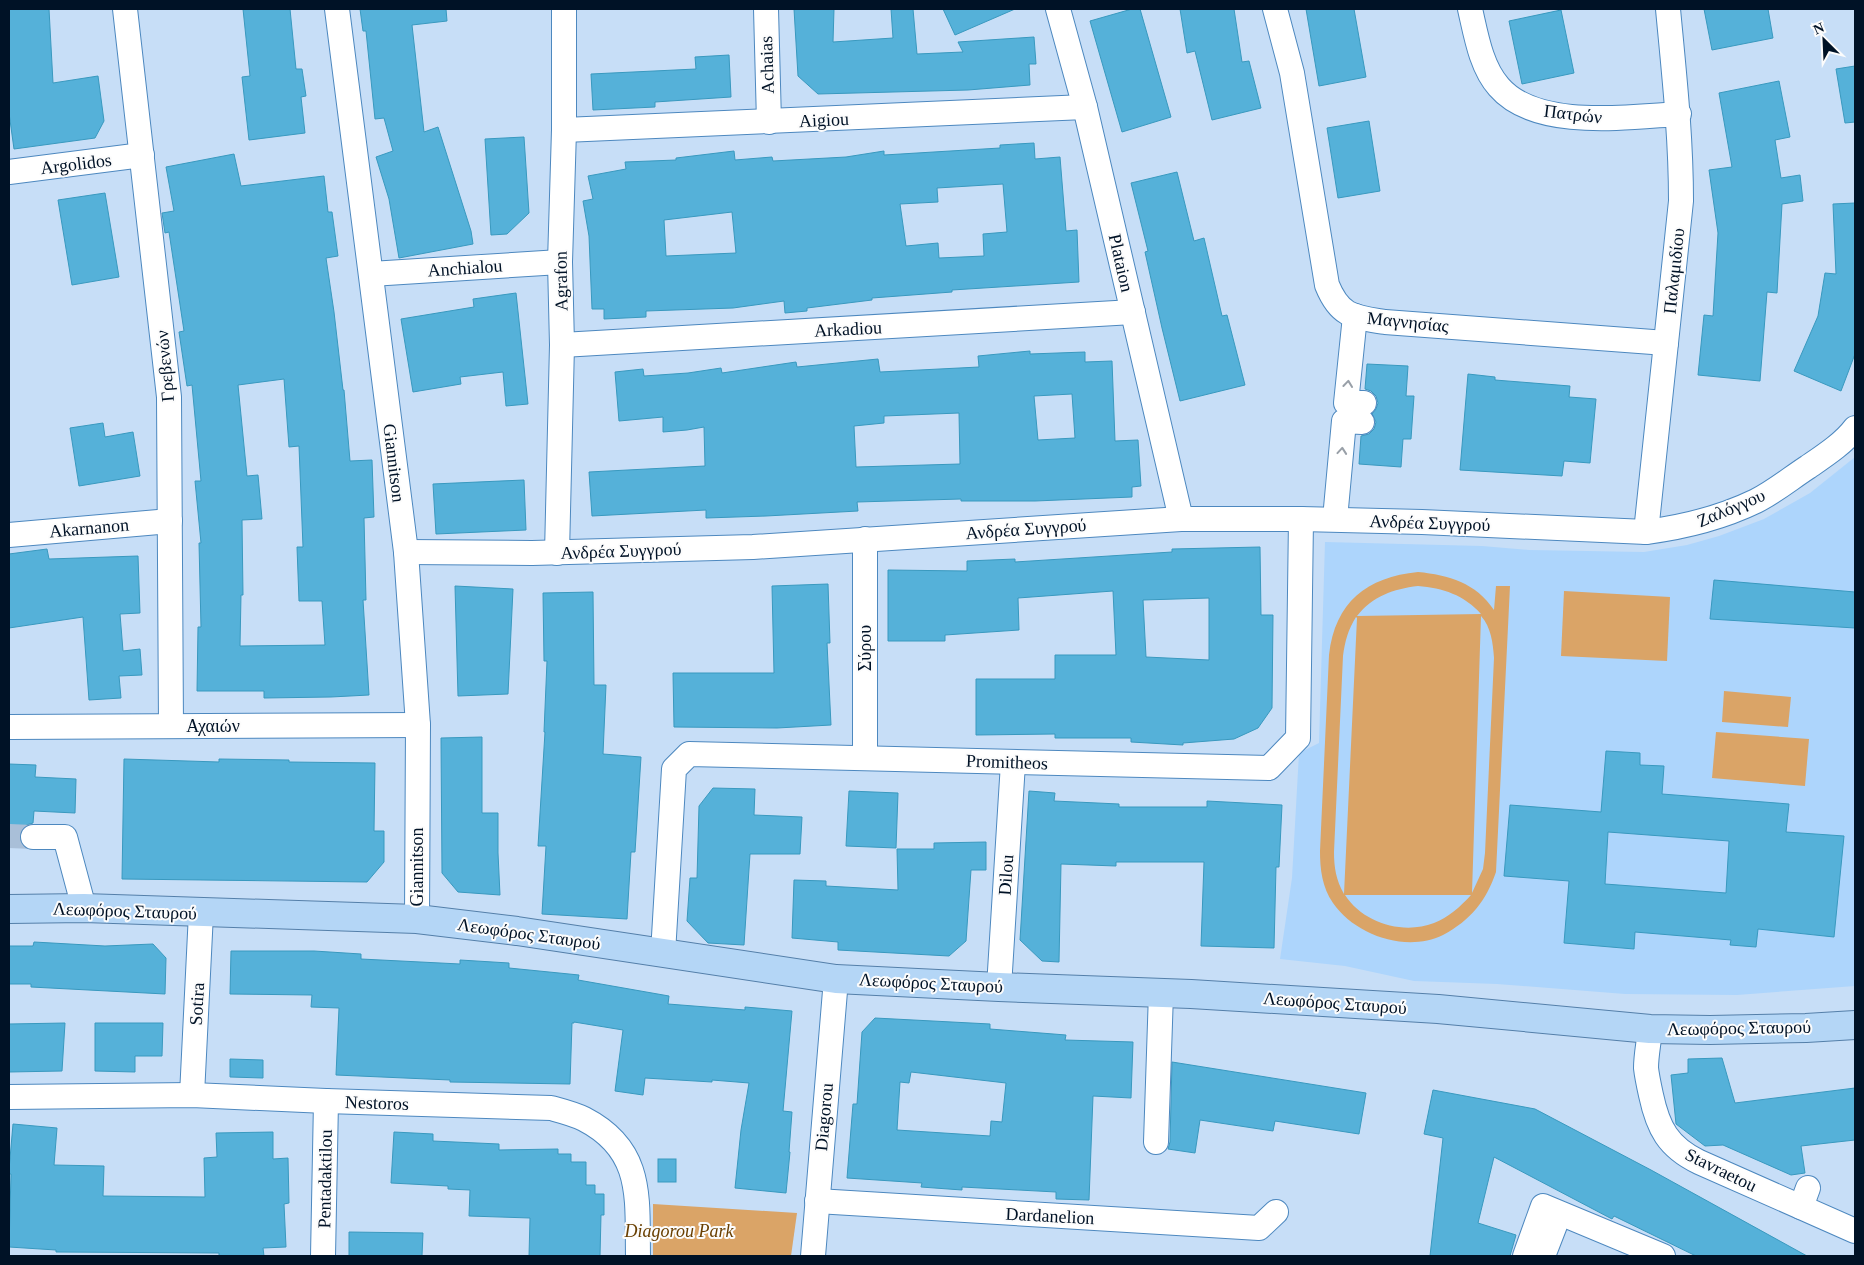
<svg xmlns="http://www.w3.org/2000/svg" width="1864" height="1265" viewBox="0 0 1864 1265" font-family="'Times New Roman',serif">
<rect width="100%" height="100%" fill="#c7def7"/>
<!-- built -->
<polygon fill="#add5fc" points="1855,457 1855,986 1737,995 1625,994 1497,984 1414,981 1345,966 1280,959 1292,878 1299,753 1319,743 1325,542 1482,546 1529,550 1644,552 1687,545 1719,536 1764,519 1810,493"/>
<!-- green -->
<g fill="#daa467" fill-rule="evenodd">
<path d="M1418,572c31,3 58,11 76,38l2,-24h14l-14,286c-10,29 -25,48 -53,63 -37,18 -88,0 -110,-32 -11,-16 -13,-34 -13,-52l9,-196c6,-53 38,-78 89,-83zM1418,586c25,2 46,9 63,28l-124,2c16,-20 36,-27 61,-30zM1481,616c10,11 12,27 13,42l-9,195 -2,16 -11,24zM1356,617l1,1 -13,276c-8,-14 -10,-27 -10,-42l9,-196c2,-15 5,-26 13,-39zM1345,895h126c-10,11 -23,23 -37,28 -31,12 -71,0 -89,-28z"/>
<polygon points="1564,591 1670,597 1667,661 1561,656"/>
<polygon points="1724,691 1791,697 1788,727 1722,722"/>
<polygon points="1716,732 1809,739 1805,786 1712,778"/>
<polygon points="653,1204 797,1213 791,1256 653,1256"/>
</g>
<!-- building -->
<g fill="#55b1d9" stroke="#3999bf" fill-rule="evenodd">
<polygon points="9,9 49,9 53,83 98,76 104,121 95,138 14,149 9,113"/>
<polygon points="243,9 290,9 296,69 302,69 306,96 301,97 305,133 249,140 242,77 250,76"/>
<polygon points="360,9 446,9 447,21 412,25 424,132 438,127 471,231 473,244 399,258 389,199 376,157 393,151 384,118 375,119 366,31 363,31"/>
<polygon points="794,9 834,9 833,42 893,38 891,9 913,9 917,54 963,52 958,42 1034,37 1036,64 1029,64 1030,85 968,90 818,94 798,76"/>
<polygon points="943,9 1015,9 955,35"/>
<polygon points="1132,9 1140,9 1171,117 1122,132 1090,21"/>
<polygon points="1180,9 1234,9 1242,62 1249,61 1261,108 1212,120 1195,51 1187,53"/>
<polygon points="1306,9 1354,9 1366,77 1319,86"/>
<polygon points="1704,9 1768,9 1773,38 1712,50"/>
<polygon points="1561,10 1574,73 1522,84 1509,21"/>
<polygon points="729,55 731,97 655,102 655,107 593,110 591,74 696,69 695,57"/>
<polygon points="1855,66 1855,122 1845,123 1836,69"/>
<polygon points="1779,81 1790,137 1775,140 1781,178 1800,175 1803,201 1782,204 1777,293 1767,292 1760,381 1698,375 1704,315 1713,316 1718,233 1709,170 1732,167 1719,93"/>
<polygon points="1369,121 1380,191 1338,198 1327,128"/>
<polygon points="524,137 529,213 507,234 491,235 485,139"/>
<path d="M1034,143l1,16 25,-2 6,74 11,-1 2,52 -127,8v2l-80,6v2l-65,8v3l-22,2 -1,-12 -51,7 -87,3v6l-42,2v-10h-12l-3,-73 -6,-35 10,-2 -5,-23 38,-7 -1,-7 51,-2v-2l58,-7 1,9 37,-3 1,4 73,-4 38,-6v4l116,-7v-3zM1003,184l4,48 -24,2 1,22 -45,2 -1,-15 -32,3 -6,-42 38,-2 -1,-14zM732,212l4,41 -70,3 -2,-36z"/>
<path d="M234,154l7,32 83,-10 4,36h4l6,44 -12,2 8,54 9,78h1l6,71 22,-1 2,57 -10,1 2,82h-3l6,95 -38,2 -67,1v-7h-67l1,-64h3l-2,-84h2l-6,-62h6l-9,-96 -5,1 -8,-54 5,-1 -15,-99 -4,1 -3,-20 12,-2 -8,-44zM284,379l5,68 10,-1 4,101h-6l2,54h23l3,44 -85,1 1,-51h2l-1,-75 20,-1 -4,-44 -11,1 -9,-91z"/>
<polygon points="1177,172 1194,241 1204,238 1222,316 1227,315 1245,385 1180,401 1162,328 1145,252 1148,251 1131,183"/>
<polygon points="105,193 119,277 72,285 58,200"/>
<polygon points="1855,203 1855,354 1841,391 1794,371 1818,316 1825,273 1836,274 1833,204"/>
<polygon points="516,293 528,404 506,406 503,372 460,377 461,384 413,392 401,319 474,307 473,299"/>
<path d="M1030,351v3l55,-2v10l27,-1 3,80 23,-1 3,46 -9,1v10l-97,4h-74v-2l-104,3 1,9 -92,5 -60,2v-8l-114,6 -3,-44 116,-6 -1,-39 -17,3 -24,2v-15l-44,4 -4,-49 28,-3 1,7 44,-3 33,-5 1,5 74,-11 1,5 81,-8 2,13 99,-5 -1,-11zM1072,394l3,44 -37,2 -4,-44zM959,413l1,51 -104,3 -2,-41 30,-3v-7z"/>
<polygon points="1367,364 1408,366 1406,396 1414,396 1411,439 1403,439 1401,467 1359,464 1361,436 1369,434 1374,429 1376,422 1372,414 1376,409 1378,403 1376,396 1371,391 1365,389"/>
<polygon points="1468,374 1495,377 1495,380 1570,386 1569,397 1596,399 1590,463 1564,461 1562,476 1460,470"/>
<polygon points="103,423 105,437 133,432 140,476 79,486 70,428"/>
<polygon points="524,480 526,530 436,534 433,484"/>
<path d="M1260,547l1,68h12l-1,93 -14,20 -24,11 -51,4v2l-52,-3v-4h-76v-4l-79,1v-56h79v-24h61l-3,-64 -95,7 1,32 -74,5v6h-57v-71l79,1v-10l48,-2v3l157,-10v-3zM1209,598v62l-63,-3 -3,-57z"/>
<polygon points="47,549 49,559 138,556 140,613 120,614 123,651 140,649 142,675 119,676 121,698 89,700 83,617 9,628 9,554"/>
<polygon points="1714,580 1855,592 1855,628 1710,619"/>
<polygon points="828,584 830,643 827,643 831,725 777,728 674,727 673,673 774,673 772,586"/>
<polygon points="455,586 513,589 508,694 458,696"/>
<polygon points="593,592 594,685 606,685 603,754 641,757 635,852 631,852 627,919 542,914 546,846 538,846 545,732 544,732 547,661 544,661 543,593"/>
<polygon points="482,737 482,813 498,813 498,853 500,895 458,892 442,873 441,738"/>
<path d="M1606,751l34,2v12l24,1 -2,28 127,10 -3,28 58,4 -10,101 -76,-8 -2,18 -26,-2 1,-5 -96,-8 -1,17 -70,-6 5,-62 -65,-5 6,-71 91,7zM1608,832l121,9 -3,52 -121,-9z"/>
<polygon points="124,759 219,762 219,759 289,760 289,762 375,763 374,831 384,831 384,862 367,882 122,879"/>
<polygon points="9,764 36,765 35,777 76,779 75,813 34,811 33,823 26,825 21,831 19,837 21,843 24,847 9,847"/>
<polygon points="713,788 755,789 754,815 802,817 800,854 750,854 744,945 708,943 687,921 690,878 697,878 699,806"/>
<polygon points="849,791 898,793 896,848 846,846"/>
<polygon points="1029,791 1055,793 1054,801 1119,804 1119,807 1207,807 1207,801 1282,805 1279,867 1276,867 1274,948 1201,946 1204,862 1116,862 1116,866 1061,864 1059,962 1042,961 1020,940"/>
<polygon points="986,842 986,870 971,870 966,941 949,956 838,950 838,942 792,938 794,880 826,881 826,886 898,890 897,849 934,849 934,843"/>
<polygon points="34,942 105,946 153,944 166,958 165,994 31,987 31,984 9,984 9,946 33,946"/>
<polygon points="231,951 314,951 361,954 361,959 460,964 460,960 509,963 509,968 579,975 578,980 669,996 668,1004 745,1010 745,1007 792,1011 783,1111 792,1112 789,1152 790,1152 786,1193 735,1188 741,1130 749,1083 712,1080 712,1082 645,1078 643,1095 615,1091 623,1030 574,1022 574,1023 572,1023 570,1084 450,1082 450,1080 336,1075 339,1008 311,1007 312,995 230,994"/>
<path d="M875,1018l115,6v5l76,6 -1,5 68,2 -2,56 -38,-2 -4,104 -33,-1v-7l-94,-5v3l-41,-3 1,-4 -75,-5 6,-74h4l5,-72zM911,1072l95,11 -4,39 -11,-1 -1,15 -93,-6 3,-48 9,1z"/>
<polygon points="65,1023 62,1071 9,1072 9,1024"/>
<polygon points="95,1023 163,1023 162,1056 135,1056 135,1072 95,1071"/>
<polygon points="1722,1058 1735,1103 1855,1088 1855,1140 1801,1146 1805,1173 1791,1175 1723,1145 1705,1146 1676,1124 1671,1075 1688,1073 1688,1059"/>
<polygon points="230,1059 263,1060 263,1078 230,1077"/>
<polygon points="1172,1062 1366,1093 1359,1134 1275,1121 1273,1131 1200,1120 1195,1153 1168,1149 1170,1142"/>
<polygon points="1433,1090 1535,1109 1651,1170 1807,1256 1696,1256 1614,1216 1612,1219 1494,1157 1478,1223 1516,1235 1510,1256 1430,1256 1443,1138 1424,1134"/>
<polygon points="13,1124 57,1128 54,1165 104,1166 103,1196 205,1197 204,1158 217,1157 216,1133 273,1132 273,1159 288,1158 289,1203 284,1204 286,1247 263,1248 264,1256 219,1256 219,1253 56,1252 56,1250 9,1247 11,1174 9,1174 9,1170"/>
<polygon points="394,1132 433,1134 433,1141 499,1144 499,1150 558,1149 558,1154 571,1154 571,1162 586,1162 586,1185 595,1185 595,1194 604,1194 604,1215 601,1215 600,1256 529,1256 530,1218 469,1216 470,1190 448,1189 448,1186 391,1183"/>
<rect x="658" y="1159" width="18" height="23"/>
<polygon points="349,1232 423,1233 422,1256 349,1256"/>
</g>
<g fill="none" stroke-linecap="round" stroke-linejoin="round">
<!-- minor-tunnel -->
<polyline stroke="#a9bfd8" stroke-width="24" stroke-dasharray="24 12" stroke-linecap="butt" points="9,836 33,837"/>
<!-- minor casing -->
<g stroke="#4d88bf" stroke-width="26">
<g id="minor">
<polyline points="125,9 169,397 171,726"/>
<polyline points="337,9 406,552 418,725 417,919"/>
<polyline points="766,9 769,122"/>
<polyline points="1058,9 1085,107 1181,519"/>
<path d="M1275,9l17,64 35,212c13,32 27,32 58,37l281,21"/>
<path d="M1470,9c6,26 11,58 29,78 37,43 128,30 180,27"/>
<polyline points="564,130 1085,107"/>
<polyline points="9,172 142,155"/>
<polyline points="371,274 560,262"/>
<polyline points="1355,316 1346,403 1364,403"/>
<polyline points="562,345 1133,312"/>
<polyline points="1335,519 1344,421 1362,422"/>
<path d="M1646,532l35,-331c0,-65 -7,-128 -13,-192"/>
<polyline points="9,535 170,521"/>
<polyline points="865,539 865,757"/>
<path d="M406,552l126,1 221,-6 428,-28h120l121,3 224,10c38,-5 75,-14 110,-31 18,-9 35,-23 52,-34 16,-11 36,-24 47,-39"/>
<polyline points="557,553 562,345 560,262 564,130 564,9"/>
<polyline points="9,727 418,725"/>
<polyline points="33,837 65,837 84,908"/>
<polyline points="663,953 674,769 689,754 1269,768 1298,738 1301,519"/>
<polyline points="999,987 1013,763"/>
<path d="M1650,1029c-1,13 -4,26 -4,39 1,9 3,18 5,27 7,33 17,52 48,67l156,69"/>
<polyline points="192,1095 201,913"/>
<path d="M9,1097l183,-2 134,6 225,7c11,3 23,6 33,11 60,31 53,79 54,137"/>
<polyline points="1156,1142 1161,993"/>
<polyline points="817,1201 1259,1228 1276,1212"/>
<polyline points="1801,1207 1808,1188"/>
<polyline points="323,1256 326,1101"/>
<polyline points="813,1256 836,979"/>
<polyline points="1525,1256 1543,1206 1663,1256"/>
<polyline points="1543,1256 1555,1225"/>
</g>
</g>
<!-- major casing -->
<g stroke="#547fa9" stroke-width="30">
<polyline id="major" points="9,909 84,908 417,919 517,931 836,979 999,987 1191,994 1438,1009 1650,1029 1710,1030 1806,1028 1855,1025"/>
</g>
<!-- minor -->
<use href="#minor" stroke="#fff" stroke-width="24"/>
<!-- major -->
<use href="#major" stroke="#b4d6f6" stroke-width="28"/>
</g>
<!-- one-way arrows -->
<defs><path id="oneway-chevron" d="M-2-3.5L2.5 0L-2 3.5" fill="none" stroke-width="1.6" stroke-linecap="round" stroke-linejoin="round" transform="scale(1.25)"/></defs>
<g stroke="#99a0a8">
<use href="#oneway-chevron" transform="translate(1348 384) rotate(-84)"/>
<use href="#oneway-chevron" transform="translate(1342 451) rotate(-85)"/>
</g>
<g text-anchor="middle" stroke-width="4" stroke-linejoin="round" paint-order="stroke">
<!-- street labels -->
<g font-size="18" fill="#001226" stroke="#fcfcfc">
<text transform="translate(767 65) rotate(-92)" y="6">Achaias</text>
<text transform="translate(1573 114) rotate(7)" y="6">Πατρών</text>
<text transform="translate(824 120) rotate(-3)" y="6">Aigiou</text>
<text transform="translate(76 164) rotate(-7)" y="6">Argolidos</text>
<text transform="translate(1121 263) rotate(77)" y="6">Plataion</text>
<text transform="translate(465 268) rotate(-4)" y="6">Anchialou</text>
<text transform="translate(1674 271) rotate(-84)" y="6">Παλαμιδίου</text>
<text transform="translate(561 281) rotate(-91)" y="6">Agrafon</text>
<text transform="translate(1408 322) rotate(6)" y="6">Μαγνησίας</text>
<text transform="translate(848 329) rotate(-3)" y="6">Arkadiou</text>
<text transform="translate(165 366) rotate(-95)" y="6">Γρεβενών</text>
<text transform="translate(394 463) rotate(83)" y="6">Giannitson</text>
<text transform="translate(1731 508) rotate(-23)" y="6">Ζαλόγγου</text>
<text transform="translate(1430 523) rotate(2)" y="6">Ανδρέα Συγγρού</text>
<text transform="translate(89 528) rotate(-5)" y="6">Akarnanon</text>
<text transform="translate(1026 529) rotate(-4)" y="6">Ανδρέα Συγγρού</text>
<text transform="translate(621 551) rotate(-2)" y="6">Ανδρέα Συγγρού</text>
<text transform="translate(865 648) rotate(-90)" y="6">Σύρου</text>
<text x="213" y="732">Αχαιών</text>
<text transform="translate(1007 762) rotate(2)" y="6">Promitheos</text>
<text transform="translate(417 867) rotate(-90)" y="6">Giannitson</text>
<text transform="translate(1006 875) rotate(-86)" y="6">Dilou</text>
<text transform="translate(125 911) rotate(2)" y="6">Λεωφόρος Σταυρού</text>
<text transform="translate(529 934) rotate(8)" y="6">Λεωφόρος Σταυρού</text>
<text transform="translate(931 983) rotate(3)" y="6">Λεωφόρος Σταυρού</text>
<text transform="translate(1335 1003) rotate(4)" y="6">Λεωφόρος Σταυρού</text>
<text transform="translate(197 1004) rotate(-87)" y="6">Sotira</text>
<text transform="translate(1739 1028) rotate(-1)" y="6">Λεωφόρος Σταυρού</text>
<text transform="translate(377 1103) rotate(2)" y="6">Nestoros</text>
<text transform="translate(824 1117) rotate(-85)" y="6">Diagorou</text>
<text transform="translate(1721 1170) rotate(26)" y="6">Stavraetou</text>
<text transform="translate(325 1179) rotate(-89)" y="6">Pentadaktilou</text>
<text transform="translate(1050 1216) rotate(3)" y="6">Dardanelion</text>
</g>
<!-- park labels -->
<g font-size="18" font-style="italic" fill="#693f01" stroke="#fcfcfc">
<text x="679" y="1237">Diagorou Park</text>
</g>
</g>
<!-- border -->
<rect width="1864" height="1265" fill="none" stroke="#001226" stroke-width="20"/>
<!-- north arrow -->
<g transform="translate(1824 40) rotate(336)" stroke="#fcfcfc" stroke-width="4" paint-order="stroke">
<path d="M0-4L9 19L0 12L-9 19Z" fill="#001226"/>
<text y="-8" font-size="14" font-weight="bold" text-anchor="middle" fill="#001226">N</text>
</g>
</svg>
